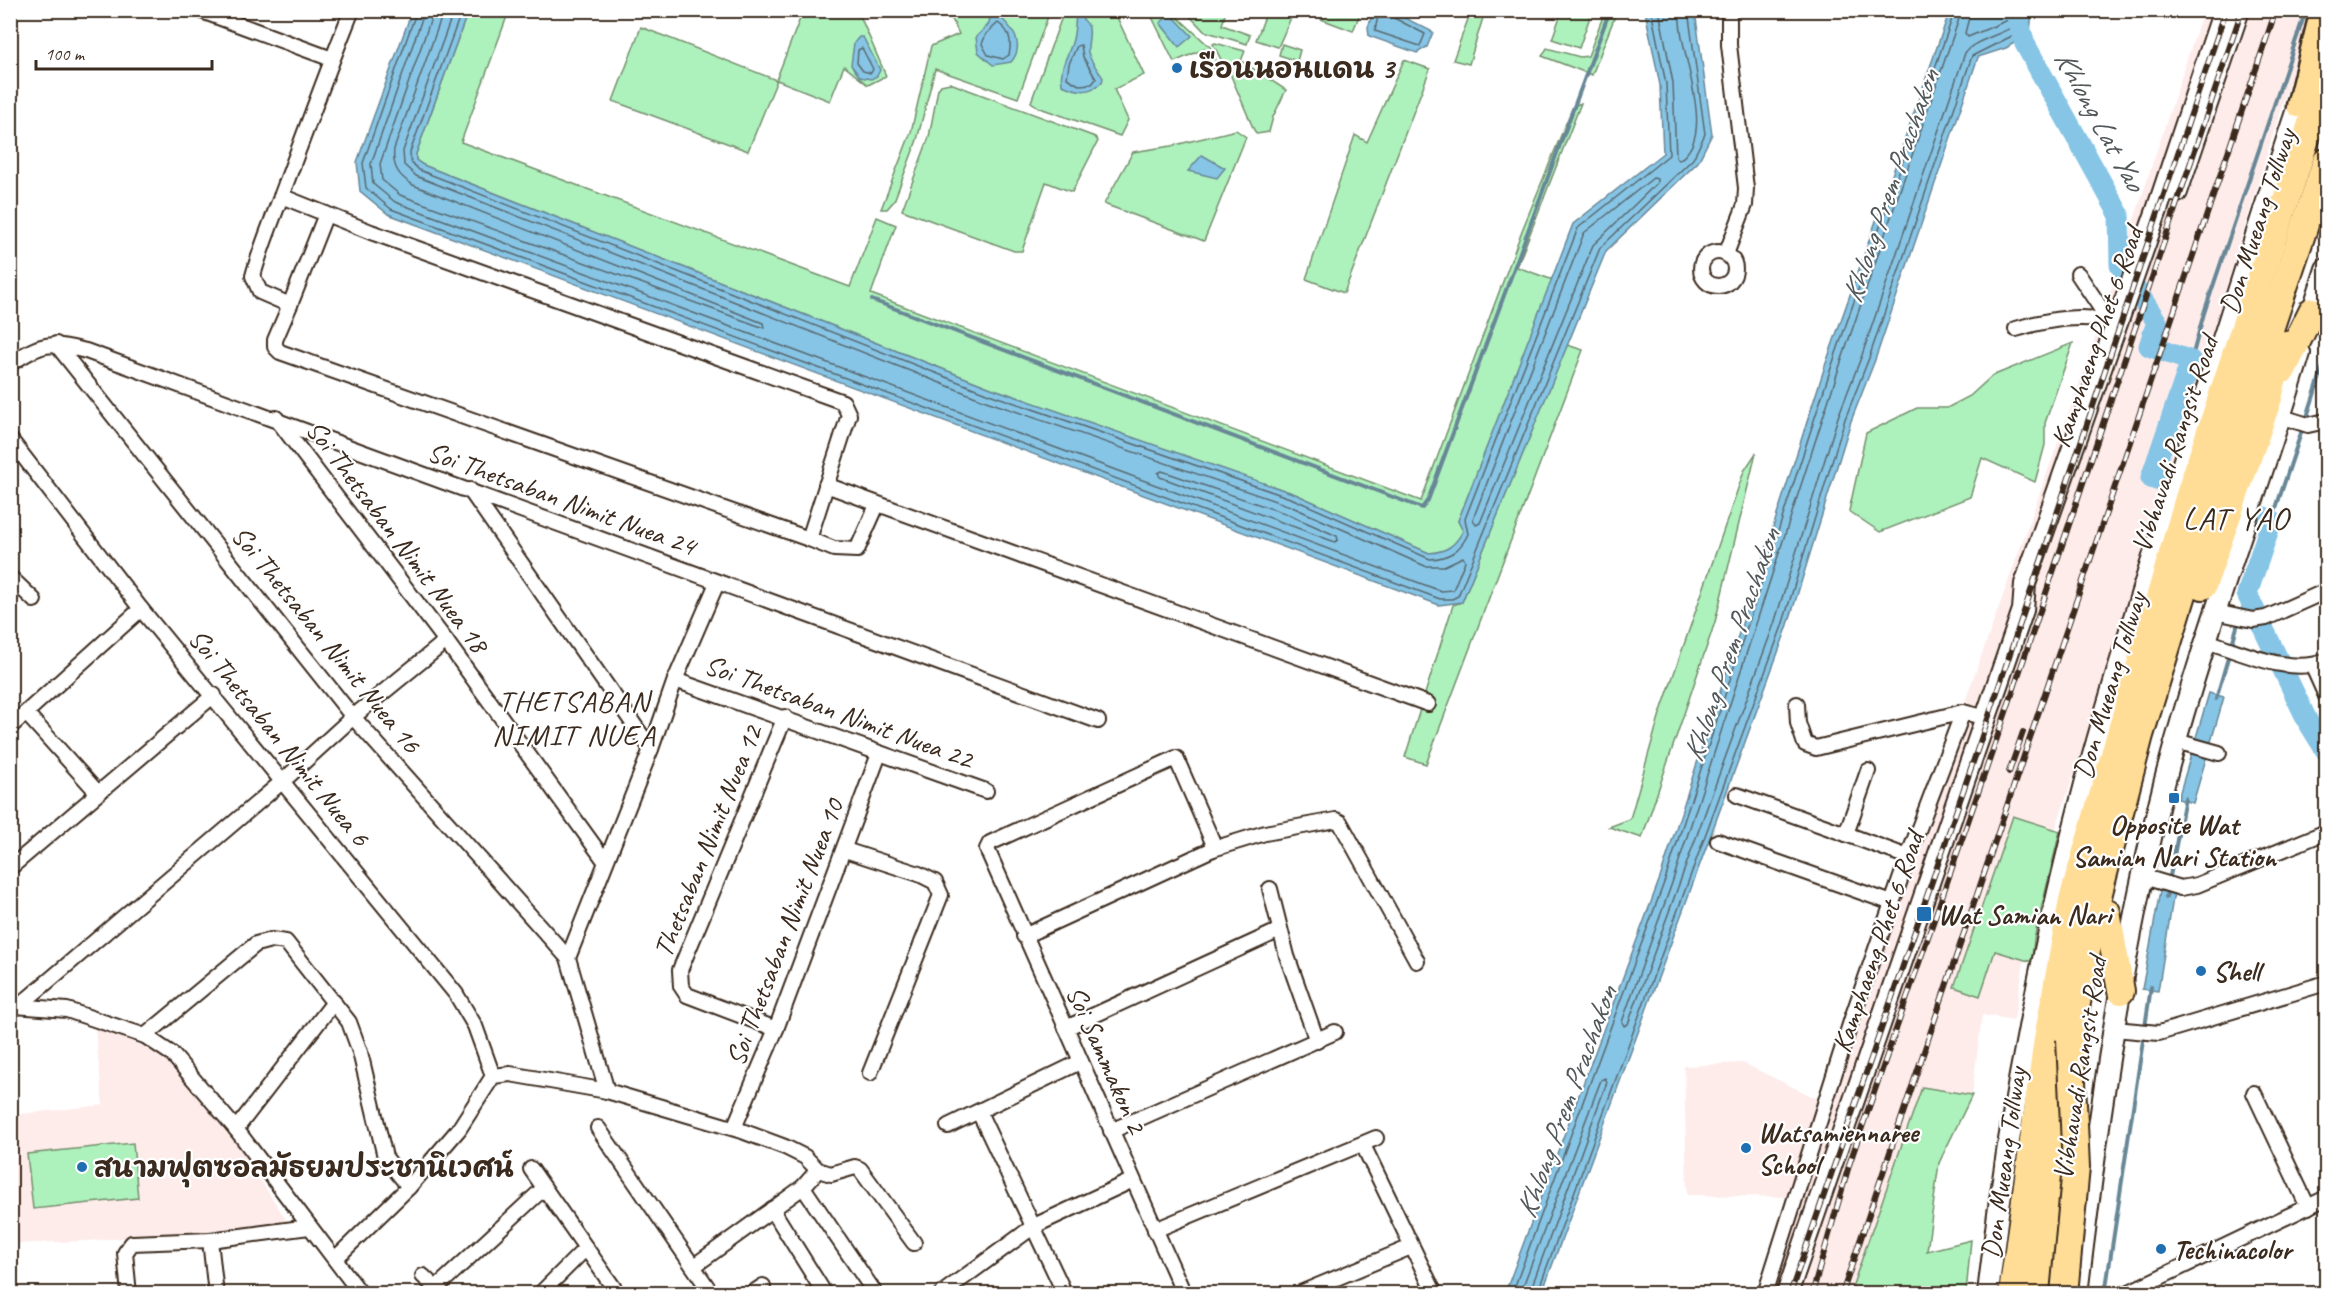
<svg xmlns="http://www.w3.org/2000/svg" width="2337" height="1304" viewBox="0 0 2337 1304" font-family="Caveat,'Playpen Sans Thai',sans-serif">
<rect width="100%" height="100%" fill="#fff"/>
<filter id="ink" filterUnits="userSpaceOnUse"><feTurbulence type="fractalNoise" baseFrequency=".0167" numOctaves="2"/><feDisplacementMap in="SourceGraphic" scale="12" xChannelSelector="R" yChannelSelector="G"/><feConvolveMatrix kernelMatrix="1 2 1 2 8 2 1 2 1" color-interpolation-filters="sRGB"/></filter>
<g filter="url(#ink)">
<!-- built -->
<g fill="#feeceb">
<polygon points="2203,11 2311,11 2115,650 2038,882 2014,1020 1982,1015 1972,1095 1922,1088 1850,1293 1768,1294 1898,888 2089,356"/>
<polygon points="95,1029 141,1042 171,1060 216,1112 289,1224 87,1241 11,1244 10,1133 16,1132 13,1115 103,1105"/>
<polygon points="1743,1063 1822,1101 1789,1197 1687,1195 1684,1066"/>
</g>
<!-- green -->
<g fill="#adf1bc" stroke="#748e6d" stroke-width="1.5">
<path d="M468,11h41l-48,131 389,145 27,-70 19,8 -25,69 550,207 102,-273 50,-122 8,-3 -64,164 36,13 -95,241 5,10c-8,15 -16,21 -34,22l-134,-59 -304,-106 -568,-223 -7,-5v-6z"/>
<polygon points="803,11 858,11 886,76 868,85 844,66 830,101 777,80 748,151 613,101 641,27 776,80"/>
<polygon points="948,11 1050,11 1018,98 935,69 917,140 894,201 887,209 881,209 911,132 931,46 959,34"/>
<polygon points="1064,11 1114,11 1144,75 1114,89 1128,120 1120,136 1040,108 1031,102"/>
<polygon points="1149,11 1171,11 1210,47 1221,72 1217,74 1204,49 1174,62"/>
<polygon points="1185,11 1226,11 1222,25 1250,35 1247,44 1204,31"/>
<polygon points="1267,11 1294,11 1278,47 1256,40"/>
<polygon points="1324,11 1325,10 1361,11 1353,31 1321,19"/>
<polygon points="1471,11 1485,11 1469,64 1453,60"/>
<polygon points="1562,11 1592,11 1579,48 1552,39"/>
<polygon points="1605,11 1617,11 1592,75 1542,56 1547,48 1580,57 1588,56"/>
<polygon points="1215,43 1245,51 1241,61 1286,90 1273,117 1269,132 1257,134 1254,130 1228,69 1226,69 1213,44"/>
<polygon points="1282,44 1300,50 1297,61 1279,55"/>
<polygon points="1404,60 1430,69 1344,293 1306,279 1355,135 1367,142"/>
<polygon points="950,83 1095,137 1098,141 1072,192 1046,182 1022,251 1014,251 902,210 929,137 938,89 941,85"/>
<polygon points="1236,130 1246,137 1204,241 1104,204 1133,152 1171,146"/>
<polygon points="2073,343 2045,423 2045,445 2035,482 1982,458 1970,497 1880,532 1849,511 1866,433 1917,408 1947,408 1970,396 1992,376"/>
<polygon points="1567,345 1583,350 1426,764 1405,757 1453,605 1462,602"/>
<polygon points="1756,453 1715,622 1642,838 1609,827 1630,819 1659,717 1744,471"/>
<polygon points="2013,816 2060,831 2034,939 2032,962 1995,951 1980,996 1954,987"/>
<polygon points="1922,1087 1972,1095 1939,1163 1927,1251 1971,1240 1966,1293 1850,1293"/>
<polygon points="133,1143 138,1198 33,1209 27,1154"/>
</g>
<!-- water -->
<g fill="#86c5e6" stroke="#688796" stroke-width="1.5">
<polygon points="1950,10 2032,11 2030,33 2006,48 1978,57 1875,360 1851,421 1787,628 1542,1293 1505,1293 1660,878 1825,366"/>
<path d="M412,11h56l-52,143v6l7,5 568,223 304,106 134,59c17,-1 26,-7 34,-22l-5,-10 115,-297 90,-71 -3,-68 -15,-74h50l17,123 -14,28 -92,89 -144,351 -23,3 -1051,-391 -28,-23 -3,-29z"/>
<path d="M980,11h18l-1,4c15,11 29,30 14,47l-18,3 -15,-13 -2,-15 12,-12 2,-6z"/>
<polygon points="1374,11 1391,11 1433,32 1427,47 1417,53 1369,36 1368,27"/>
<path d="M1076,14c21,14 11,19 12,38 1,8 11,19 15,26l-1,4c-13,13 -25,9 -40,3 -3,-17 5,-27 10,-42 3,-9 3,-20 4,-29z"/>
<polygon points="1171,14 1192,36 1179,47 1160,23"/>
<polygon points="859,37 863,37 880,70 877,76 871,79 860,77 851,65 854,43"/>
<polygon points="1202,155 1225,168 1217,178 1188,171"/>
<polygon points="2209,693 2224,697 2193,803 2178,799"/>
<polygon points="2160,891 2174,892 2158,991 2142,989"/>
</g>
<g fill="none" stroke-linecap="round" stroke-linejoin="round">
<!-- shore -->
<g stroke="#59686e" stroke-width="1.5">
<polyline points="417,10 363,163 366,188 391,209 1440,599 1452,599 1458,596 1600,248 1693,159 1705,134 1688,10"/>
<polyline points="425,10 371,164 373,184 395,202 1441,591 1453,590 1465,561 1463,557 1444,566 1425,566 1290,506 986,401 416,176 404,165 403,151 454,10"/>
<path d="M434,10l-54,154 2,16 18,15 364,133 -1,-5 -350,-138c-15,-9 -21,-19 -19,-36l50,-139"/>
<path d="M462,10l-52,142 1,10 8,8 570,224 304,105 137,60c19,-1 30,-8 38,-25l-3,-15 113,-291 91,-73 -3,-71 -15,-74"/>
<polyline points="1379,10 1375,31 1420,46 1425,34 1394,18 1391,10"/>
<path d="M1659,10l14,73 3,74 3,3c41,-26 -3,-110 1,-150"/>
<path d="M1962,10l-124,361 -166,512 -50,139 2,4 4,-2 146,-400 64,-207 24,-62 103,-302c7,-12 38,-19 51,-28l3,-15"/>
<polyline points="1971,10 1965,33 1968,37 2008,20 2010,10"/>
<path d="M998,23c12,8 14,18 11,32l-6,4 -15,-4 -6,-11 4,-10z"/>
<polygon points="1081,45 1083,57 1096,79 1092,84 1079,85 1067,78 1069,64 1077,46"/>
<polygon points="862,48 873,69 871,73 863,71 857,63 858,50"/>
<polygon points="1653,178 1657,179 1657,183 1593,245 1480,523 1476,525 1473,519 1584,233"/>
<polygon points="1162,471 1287,514 1337,536 1338,540 1335,542 1160,477 1158,473"/>
<polyline points="1512,1294 1665,880 1831,368 1955,10"/>
<polyline points="1520,1294 1601,1080 1605,1078 1607,1082 1529,1294"/>
<polyline points="1537,1294 1782,626 1845,419 1869,358 1972,56 2024,30 2026,10"/>
</g>
<!-- stream -->
<g stroke="#688796" stroke-width="4">
<polyline points="872,300 1422,508 1428,500 1610,10"/>
<polyline points="2191,361 2204,313 2306,10"/>
<polyline points="2306,420 2326,358"/>
<polyline points="2272,520 2303,427"/>
<polyline points="2242,613 2247,594"/>
<polyline points="2216,699 2239,620"/>
<polyline points="2166,897 2185,798"/>
<polyline points="2105,1294 2151,987"/>
</g>
<!-- river -->
<g stroke="#86c5e6" stroke-width="21">
<polyline points="2015,10 2025,44 2119,214 2120,265 2157,322 2149,346 2191,361 2151,478 2192,492"/>
<polyline points="2233,506 2272,520 2247,594 2308,722 2326,751"/>
</g>
<!-- street casing -->
<g stroke="#3b2a1e" stroke-width="18">
<g id="street">
<polyline points="199,10 332,59"/>
<path d="M281,196l90,36 472,170 6,13 -40,124 -529,-187 -5,-5v-7l15,-35 -30,-13 -7,-16c8,-30 21,-60 32,-90 22,-59 43,-117 67,-176"/>
<circle cx="1718" cy="269" r="17"/>
<polyline points="1726,254 1745,205 1746,188 1729,45 1729,10"/>
<polyline points="2078,274 2110,322"/>
<polyline points="290,305 326,214"/>
<path d="M2016,329c29,-9 71,-17 101,-5"/>
<polyline points="56,344 353,717 568,958"/>
<path d="M10,364c33,-22 38,-22 76,-13l1012,370"/>
<polyline points="2279,416 2308,425 2326,421"/>
<polyline points="276,418 446,641 605,861"/>
<polyline points="10,439 141,609 456,994 475,1026 493,1076"/>
<polyline points="826,485 1428,704"/>
<polyline points="470,490 651,749"/>
<polyline points="809,539 834,549 857,550 877,505"/>
<polyline points="10,577 34,600"/>
<polyline points="2215,612 2253,620 2266,618 2326,591"/>
<path d="M2206,641c36,11 84,35 120,20"/>
<polyline points="2313,667 2326,696"/>
<polyline points="675,680 986,791"/>
<polyline points="1797,704 1798,723 1805,744 1816,748 1963,712 1986,718"/>
<polyline points="26,713 98,793"/>
<polyline points="10,727 141,609"/>
<polyline points="2176,741 2219,753"/>
<polyline points="1868,771 1846,834 1908,857 1963,712"/>
<polyline points="1737,795 1846,834"/>
<polyline points="1718,841 1892,903"/>
<polyline points="845,850 919,874 935,882 941,895 870,1073"/>
<polyline points="10,868 214,695"/>
<polyline points="2144,877 2181,888 2197,885 2326,832"/>
<polyline points="1270,889 1287,956 1317,1041"/>
<polyline points="1024,936 1213,849 1265,833 1336,820 1340,822 1417,961"/>
<polyline points="15,1006 67,1010 145,1036 172,1054 236,1129 361,1294"/>
<polyline points="19,1006 283,781 353,717 446,641"/>
<polyline points="1066,1028 1280,930"/>
<polyline points="776,1029 687,995 681,986 680,970 785,717"/>
<polyline points="2114,1029 2159,1033 2326,983"/>
<polyline points="145,1036 256,944 271,940 286,942 349,1022 360,1052 385,1157 409,1187"/>
<polyline points="607,1091 568,958 651,749 675,680 717,583"/>
<polyline points="2254,1093 2308,1207"/>
<polyline points="979,1112 1065,1294"/>
<polyline points="948,1126 1080,1062"/>
<polyline points="598,1128 712,1294"/>
<polyline points="734,1128 776,1029 879,754"/>
<polyline points="236,1129 334,1002"/>
<polyline points="1111,1131 1335,1032"/>
<polyline points="1363,1145 1435,1294"/>
<polyline points="531,1169 618,1294"/>
<polyline points="803,1187 873,1290"/>
<polyline points="772,1209 825,1294"/>
<polyline points="1155,1230 1376,1138"/>
<polyline points="210,1240 216,1294"/>
<polyline points="336,1258 409,1187 459,1129 493,1076 510,1074 607,1091 742,1131 785,1147 805,1157 818,1170 831,1174 855,1167 860,1169 914,1243"/>
<polyline points="694,1266 803,1187 818,1170"/>
<polyline points="423,1276 441,1293"/>
<polyline points="436,1288 544,1188"/>
<polyline points="129,1294 125,1253 132,1243 210,1240 309,1227"/>
<polyline points="540,1294 586,1248"/>
<polyline points="751,1294 763,1286"/>
<polyline points="941,1294 1034,1226 1133,1180"/>
<polyline points="1184,1294 987,849 990,843 1176,758 1214,845 1213,849"/>
<polyline points="1298,1294 1411,1247"/>
<polyline points="1765,1294 1852,1018 1908,857"/>
<polyline points="2125,1294 2326,1198"/>
</g>
</g>
<!-- secondary casing -->
<g stroke="#3b2a1e" stroke-width="24">
<g id="secondary">
<polyline points="2177,192 2239,10"/>
<polyline points="2308,325 2326,269"/>
<polyline points="1787,1294 2023,610 2025,584 2157,210 2224,10"/>
<path d="M1988,1294c19,-171 53,-344 97,-510 34,-125 75,-248 114,-371 35,-107 68,-215 104,-322"/>
<path d="M2077,1294c21,-172 45,-346 88,-514 38,-145 92,-284 135,-427"/>
</g>
</g>
<!-- primary casing -->
<g stroke="#3b2a1e" stroke-width="27">
<polyline id="primary" points="2298,106 2322,10"/>
</g>
<!-- highway casing -->
<g stroke="#3b2a1e" stroke-width="30">
<g id="highway">
<polyline points="2283,370 2312,311"/>
<polyline points="2203,586 2269,398 2282,344"/>
<polyline points="2107,912 2121,991"/>
<polyline points="2012,1294 2047,1039 2072,900 2188,498 2326,78"/>
<polyline points="2036,1294 2070,1039 2096,904 2140,735 2201,535 2326,162"/>
</g>
</g>
<!-- street -->
<use href="#street" stroke="#fff" stroke-width="14"/>
<!-- secondary -->
<use href="#secondary" stroke="#fff" stroke-width="20"/>
<!-- primary -->
<use href="#primary" stroke="#ffdd96" stroke-width="22"/>
<!-- highway -->
<use href="#highway" stroke="#ffdd96" stroke-width="26"/>
<!-- rail casing -->
<g stroke="#3b2a1e" stroke-width="6">
<g id="rail">
<polyline points="2009,772 2023,732"/>
<polyline points="1790,1294 1992,707 2226,10"/>
<polyline points="1812,1294 1850,1162 2006,712 2242,10"/>
<polyline points="1842,1294 2276,10"/>
</g>
</g>
<!-- rail -->
<use href="#rail" stroke="#fff" stroke-width="4" stroke-dasharray="11" stroke-linecap="butt"/>
<!-- highway-bridge casing -->
<g stroke="#3b2a1e" stroke-width="30" stroke-linecap="butt">
<polyline id="highway-bridge" points="2064,1294 2076,1167 2070,1039"/>
</g>
<!-- highway-bridge -->
<use href="#highway-bridge" stroke="#ffdd96" stroke-width="26"/>
</g>
</g>
<!-- markers -->
<g fill="#1f6fb2" stroke="#fff" stroke-width="2">
<circle cx="1177" cy="68" r="6"/>
<rect x="2168" y="792" width="12" height="12" rx="3"/>
<rect x="1916" y="906" width="16" height="16" rx="3"/>
<circle cx="2201" cy="971" r="6"/>
<circle cx="1746" cy="1148" r="6"/>
<circle cx="82" cy="1167" r="6"/>
<circle cx="2161" cy="1249" r="6"/>
</g>
<g text-anchor="middle" stroke-width="4.5" stroke-linejoin="round" paint-order="stroke">
<!-- poi labels -->
<g font-size="28" font-weight="bold" fill="#3b2a1e" stroke="#fff" text-anchor="start">
<text x="1189" y="78">เรือนนอนแดน 3</text>
<text x="2174" y="834" text-anchor="middle">Opposite Wat<tspan x="2174" dy="32">Samian Nari Station</tspan></text>
<text x="1938" y="924">Wat Samian Nari</text>
<text x="2213" y="981">Shell</text>
<text x="1758" y="1142">Watsamiennaree<tspan x="1758" dy="32">School</tspan></text>
<text x="94" y="1177">สนามฟุตซอลมัธยมประชานิเวศน์</text>
<text x="2173" y="1259">Techinacolor</text>
</g>
<!-- street labels -->
<g font-size="28" fill="#3b2a1e" stroke="#fff">
<text transform="translate(2257 221) rotate(-72)" y="10">Don Mueang Tollway</text>
<text transform="translate(2096 337) rotate(-71)" y="10">Kamphaeng Phet 6 Road</text>
<text transform="translate(2174 444) rotate(-72)" y="10">Vibhavadi Rangsit Road</text>
<text transform="translate(562 498) rotate(20)" y="10">Soi Thetsaban Nimit Nuea 24</text>
<text transform="translate(398 536) rotate(53)" y="10">Soi Thetsaban Nimit Nuea 18</text>
<text transform="translate(327 639) rotate(51)" y="10">Soi Thetsaban Nimit Nuea 16</text>
<text transform="translate(2109 685) rotate(-73)" y="10">Don Mueang Tollway</text>
<text transform="translate(839 711) rotate(20)" y="10">Soi Thetsaban Nimit Nuea 22</text>
<text transform="translate(280 737) rotate(51)" y="10">Soi Thetsaban Nimit Nuea 6</text>
<text transform="translate(707 841) rotate(-68)" y="10">Thetsaban Nimit Nuea 12</text>
<text transform="translate(784 932) rotate(-69)" y="10">Soi Thetsaban Nimit Nuea 10</text>
<text transform="translate(1877 942) rotate(-71)" y="10">Kamphaeng Phet 6 Road</text>
<text transform="translate(1107 1059) rotate(66)" y="10">Soi Sammakon 2</text>
<text transform="translate(2079 1068) rotate(-81)" y="10">Vibhavadi Rangsit Road</text>
<text transform="translate(2003 1163) rotate(-82)" y="10">Don Mueang Tollway</text>
</g>
<!-- water labels -->
<g font-size="30" font-style="italic" fill="#52585a" stroke="#fff">
<text transform="translate(2100 120) rotate(61)" y="10">Khlong Lat Yao</text>
<text transform="translate(1890 186) rotate(-71)" y="10">Khlong Prem Prachakon</text>
<text transform="translate(1731 645) rotate(-71)" y="10">Khlong Prem Prachakon</text>
<text transform="translate(1566 1102) rotate(-70)" y="10">Khlong Prem Prachakon</text>
</g>
<!-- neighbourhood labels -->
<g font-size="30" letter-spacing="1.5" fill="#3b2a1e" stroke="#fff">
<text x="574" y="711">THETSABAN<tspan x="574" dy="34">NIMIT NUEA</tspan></text>
</g>
<!-- quarter labels -->
<g font-size="32" letter-spacing="1.5" fill="#3b2a1e" stroke="#fff">
<text x="2236" y="529">LAT YAO</text>
</g>
</g>
<!-- margin -->
<rect width="2337" height="1304" fill="none" stroke="#fff" stroke-width="36"/>
<rect x="18" y="18" width="2301" height="1268" fill="none" stroke="#3b2a1e" stroke-width="2" filter="url(#ink)"/>
<!-- scale -->
<path d="M36 60v9h176v-9" fill="none" stroke="#3b2a1e" stroke-width="3"/>
<text x="45" y="60" font-size="18" fill="#3b2a1e" stroke="#ffffff" stroke-width="4.5" paint-order="stroke">100 m</text>
</svg>
